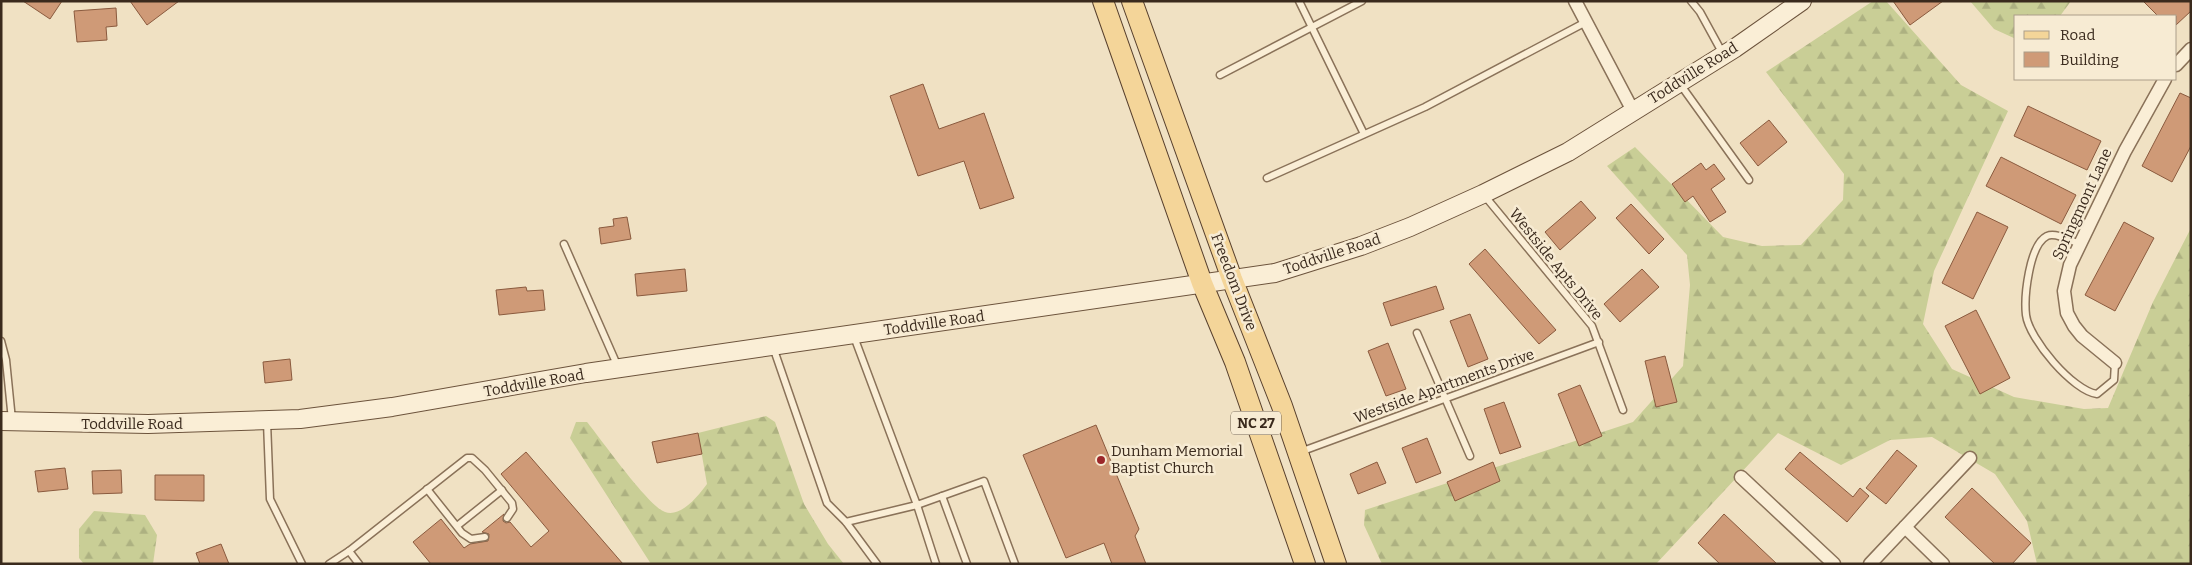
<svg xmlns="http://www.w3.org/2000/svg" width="2192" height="565" viewBox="0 0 2192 565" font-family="Bitter,serif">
<defs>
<pattern id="forest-firs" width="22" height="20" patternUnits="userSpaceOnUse" patternTransform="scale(1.25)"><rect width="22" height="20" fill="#c9ce96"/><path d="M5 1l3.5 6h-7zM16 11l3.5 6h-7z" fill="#adb181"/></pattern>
</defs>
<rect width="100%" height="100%" fill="#f0e1c3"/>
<!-- forest -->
<g fill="url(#forest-firs)">
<polygon points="1873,1 1886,1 1961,85 2008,111 1934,271 1923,324 1952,369 2014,397 2084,409 2108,408 2153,302 2191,228 2191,564 2037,564 2027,521 1995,474 1932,437 1890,440 1841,465 1778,433 1656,564 1382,564 1364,525 1365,510 1633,422 1683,366 1690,285 1687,255 1607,166 1635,147 1723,237 1762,246 1801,245 1843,200 1844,174 1766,72"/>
<polygon points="1970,1 2071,1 2060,16 2016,16 2016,39 1994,29"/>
<path d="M766,416l9,6 29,82 24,40 16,20h-193l-81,-126 6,-16h11c14,17 61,84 78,90 16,6 34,-17 42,-28l-9,-51z"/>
<polygon points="94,511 145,515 157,535 153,564 84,564 79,558 79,529"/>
</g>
<!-- building -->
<g fill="#cf9a77" stroke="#8a5a3e">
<polygon points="23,1 62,1 50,19"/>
<polygon points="130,1 179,1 147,25"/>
<polygon points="1893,1 1943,1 1910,25"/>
<polygon points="2143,1 2191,1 2191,11 2176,25 2176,16 2158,16"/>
<polygon points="116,8 117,26 106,27 107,40 77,42 74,11"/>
<polygon points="923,84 939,129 984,113 1014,198 980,209 964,161 918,176 890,96"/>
<polygon points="2180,93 2191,98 2191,146 2172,182 2142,166"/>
<polygon points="2028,106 2101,141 2087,170 2014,136"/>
<polygon points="1769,120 1787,142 1758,166 1740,143"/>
<polygon points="2001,157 2076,195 2061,224 1986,186"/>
<polygon points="1701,163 1706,170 1714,164 1725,179 1711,189 1726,212 1710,222 1693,196 1685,202 1672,184"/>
<polygon points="1581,201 1596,218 1560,250 1545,232"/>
<polygon points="1631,204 1664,239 1649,254 1616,218"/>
<polygon points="1977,212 2008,227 1973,299 1942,283"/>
<polygon points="627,217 631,239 601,244 599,228 614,226 613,219"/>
<polygon points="2124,222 2154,238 2115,311 2085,295"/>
<polygon points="1485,249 1556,330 1539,344 1469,264"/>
<polygon points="685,269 687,291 637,296 635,274"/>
<polygon points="1642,269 1659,287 1620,322 1604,304"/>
<polygon points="1436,286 1444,309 1391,326 1383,303"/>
<polygon points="526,287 527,291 543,290 545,310 499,315 496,290"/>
<polygon points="1976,310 2010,378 1980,394 1945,326"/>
<polygon points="1470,314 1488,359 1468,367 1450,321"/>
<polygon points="1388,343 1406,389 1386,396 1368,351"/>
<polygon points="1665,356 1677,402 1656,407 1645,361"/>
<polygon points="290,359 292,380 265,383 263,362"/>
<polygon points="1580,385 1602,436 1579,446 1558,394"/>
<polygon points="1504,402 1521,447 1500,454 1484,409"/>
<polygon points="1096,425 1139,529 1135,536 1146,564 1112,564 1104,543 1066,558 1023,455"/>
<polygon points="698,433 702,454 657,463 652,442"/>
<polygon points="1427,438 1441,473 1416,483 1402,448"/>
<polygon points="1897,450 1917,466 1886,504 1866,488"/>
<polygon points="526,452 623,564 431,564 413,542 441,519 464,548 470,544 488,541 489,534 482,532 504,514 503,521 506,523 510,522 531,547 549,531 501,474"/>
<polygon points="1800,452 1853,497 1860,488 1869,496 1847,522 1785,469"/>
<polygon points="1377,462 1386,483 1358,494 1350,474"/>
<polygon points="1493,462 1500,481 1455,501 1447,482"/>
<polygon points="65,468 68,489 38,492 35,471"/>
<polygon points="121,470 122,493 93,494 92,471"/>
<polygon points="155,475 204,475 204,501 155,500"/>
<polygon points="1972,488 2031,543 2012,564 1995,564 1945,517"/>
<polygon points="1724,514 1777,564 1720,564 1698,543"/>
<polygon points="221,544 229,564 200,564 196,553"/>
</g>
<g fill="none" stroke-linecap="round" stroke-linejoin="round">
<!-- lane casing -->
<g stroke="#8a7259" stroke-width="9">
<g id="lane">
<polyline points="1299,1 1364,134"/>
<polyline points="1691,1 1700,12 1723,54"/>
<polyline points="1220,75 1362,1"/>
<polyline points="1680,84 1749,180"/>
<polyline points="1267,178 1425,107 1586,22"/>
<polyline points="1484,195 1592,326 1623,410"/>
<polyline points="564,244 618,367"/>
<path d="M2080,244c-9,-3 -24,-12 -33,-8 -18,9 -23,61 -21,79 3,24 47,76 71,79l17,-14 1,-17"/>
<polyline points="1417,333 1470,456"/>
<polyline points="853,334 917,505 984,481 1015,564"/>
<polyline points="1,341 6,360 12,420"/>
<polyline points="773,347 827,503 846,522 877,564"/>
<polyline points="267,422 270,499 302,564"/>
<polyline points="1300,452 1599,342"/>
<polyline points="427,489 462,533 471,539 485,537"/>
<polyline points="942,496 967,564"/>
<polyline points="846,522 917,505 936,564"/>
<polyline points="457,526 502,490"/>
<polyline points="349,551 359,564"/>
<polyline points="329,564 349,551 467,458 472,458 485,470 512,503 513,509 507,518"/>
</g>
</g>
<!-- street casing -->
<g stroke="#8a7259" stroke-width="15">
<g id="street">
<polyline points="1575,1 1633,111"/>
<polyline points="2176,65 2191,49"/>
<polyline points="2115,363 2082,336 2074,326 2067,313 2064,291 2070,265 2125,151 2165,79"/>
<polyline points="1741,477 1834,564"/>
<polyline points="1905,527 1943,564"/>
<polyline points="1870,564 1970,458"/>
</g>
</g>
<!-- secondary casing -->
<g stroke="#6c533c" stroke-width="20">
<polyline id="secondary" points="1,421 148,424 300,419 392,407 586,373 1275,273 1361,246 1410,227 1483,194 1568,152 1735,48 1802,1"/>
</g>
<!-- primary casing -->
<g stroke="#58402d" stroke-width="22">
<g id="primary">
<polyline points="1103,1 1202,283 1235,362 1305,564"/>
<polyline points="1132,1 1232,279 1282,406 1336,564"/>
</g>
</g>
<!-- lane -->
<use href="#lane" stroke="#faeed6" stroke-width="6"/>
<!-- street -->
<use href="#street" stroke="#faeed6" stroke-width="12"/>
<!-- secondary -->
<use href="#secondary" stroke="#faeed6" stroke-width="18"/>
<!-- primary -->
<use href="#primary" stroke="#f4d599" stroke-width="20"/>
</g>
<!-- markers -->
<circle fill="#9c272a" stroke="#f7ebd3" stroke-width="2" cx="1101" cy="460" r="5"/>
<g text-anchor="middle" stroke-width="5" stroke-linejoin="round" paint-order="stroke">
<!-- shield labels -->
<rect fill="#f7ebd3" stroke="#736454" stroke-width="1" x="1231" y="411.5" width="50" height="23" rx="4"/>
<g font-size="14" font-weight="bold" fill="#3a2a1d">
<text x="1256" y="428">NC 27</text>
</g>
<!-- street labels -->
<g font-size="15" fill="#3a2a1d" stroke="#f7ebd3">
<text transform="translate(1693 73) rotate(-32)" y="5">Toddville Road</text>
<text transform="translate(2082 204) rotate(-65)" y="5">Springmont Lane</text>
<text transform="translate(1332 254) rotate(-18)" y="5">Toddville Road</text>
<text transform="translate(1556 264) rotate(51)" y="5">Westside Apts Drive</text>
<text transform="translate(1234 282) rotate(69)" y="5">Freedom Drive</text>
<text transform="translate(934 323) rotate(-8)" y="5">Toddville Road</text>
<text transform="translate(534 383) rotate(-10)" y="5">Toddville Road</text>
<text transform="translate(1444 386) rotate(-20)" y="5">Westside Apartments Drive</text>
<text x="132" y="429">Toddville Road</text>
</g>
<!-- poi labels -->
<g font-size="15" fill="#3a2a1d" stroke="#f7ebd3" text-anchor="start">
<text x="1111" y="456">Dunham Memorial<tspan x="1111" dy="17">Baptist Church</tspan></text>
</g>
</g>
<!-- border -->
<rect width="2192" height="565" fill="none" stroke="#3a2a1d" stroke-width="5"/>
<!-- legend -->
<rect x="2014" y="15" width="162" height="65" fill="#f7ebd3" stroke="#ab9e8a"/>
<rect x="2024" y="31" width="25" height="8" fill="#f4d599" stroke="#ab9e8a"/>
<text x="2060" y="40" font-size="15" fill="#3a2a1d">Road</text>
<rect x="2024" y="52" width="25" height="15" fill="#cf9a77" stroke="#ab9e8a"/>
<text x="2060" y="65" font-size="15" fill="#3a2a1d">Building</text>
</svg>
